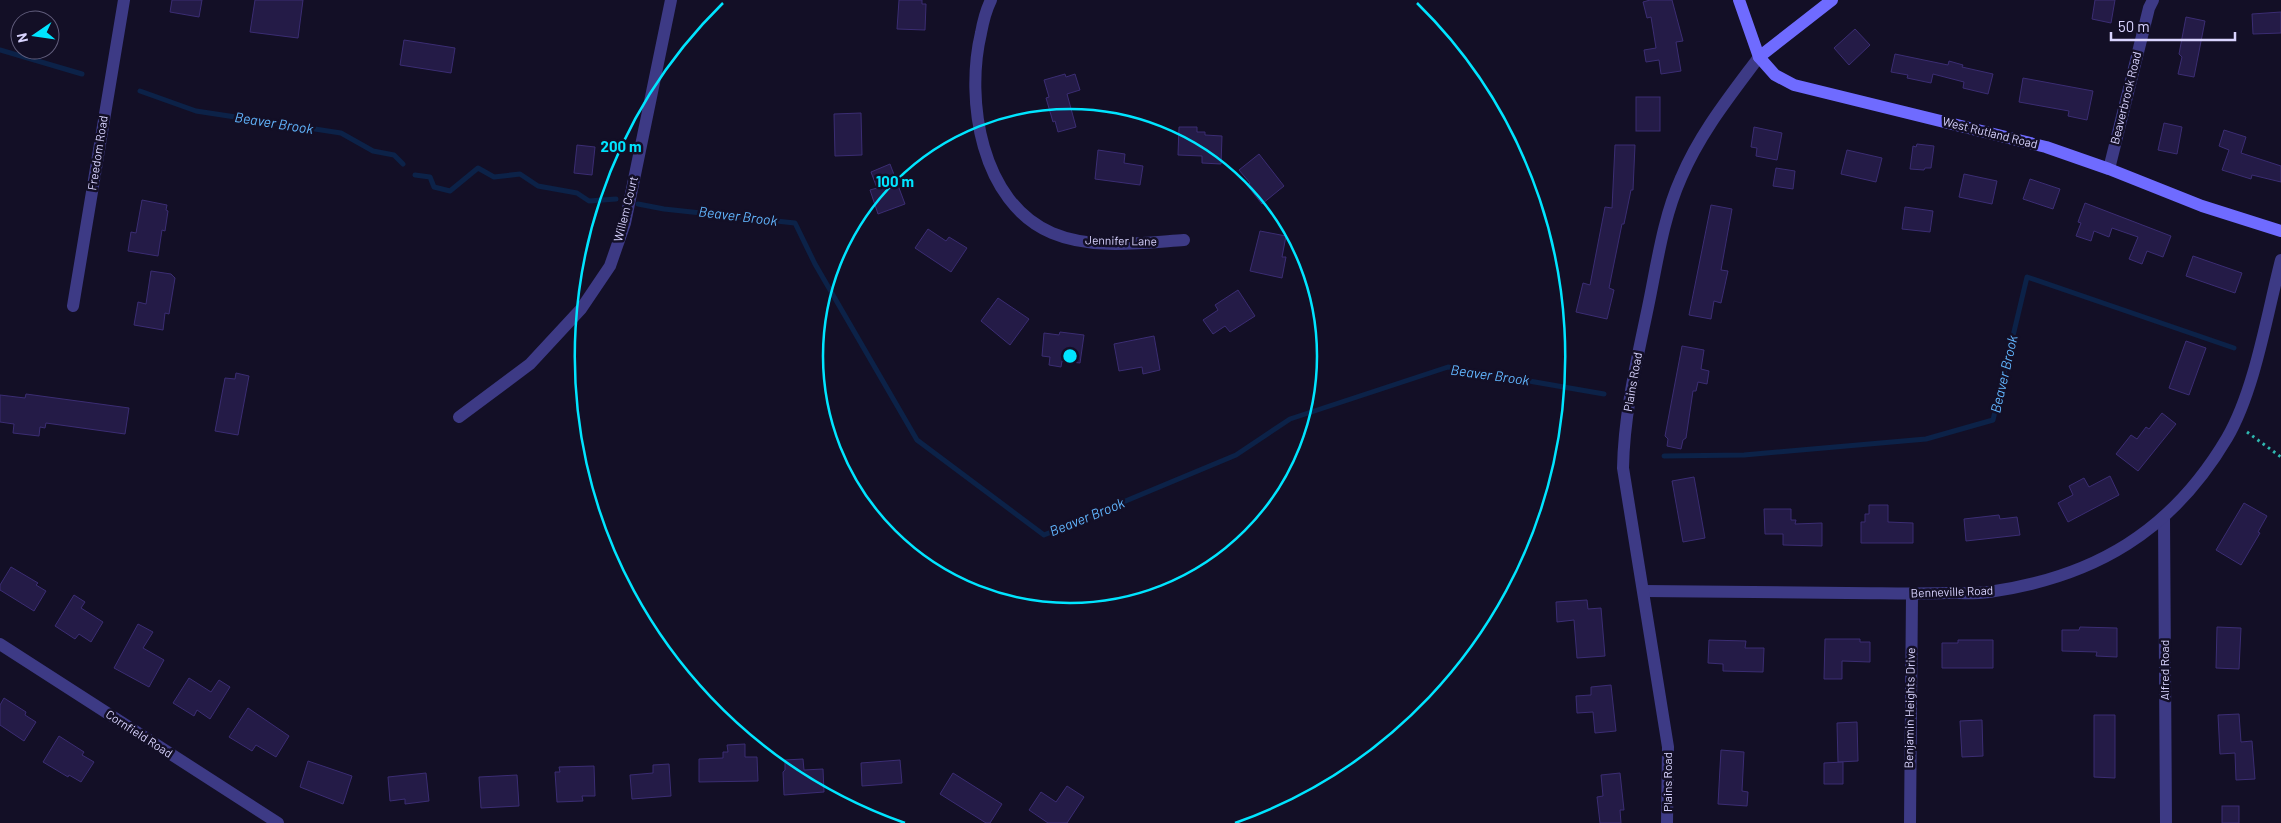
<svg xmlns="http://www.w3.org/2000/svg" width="2281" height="823" viewBox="0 0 2281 823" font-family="Barlow,sans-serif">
<rect width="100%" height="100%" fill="#130f26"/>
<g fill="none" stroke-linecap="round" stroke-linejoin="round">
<!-- stream -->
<g stroke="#0c2248" stroke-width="5">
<polyline points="0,50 82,74"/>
<polyline points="140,91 196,111 341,133 373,151 394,155 403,164"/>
<polyline points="415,175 430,177 434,187 450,191 478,168 494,177 520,174 538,186 577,193 589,201 616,199"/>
<polyline points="638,204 664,209 795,223 815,264 917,440 1044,535 1236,455 1290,419 1448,367 1604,394"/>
<polyline points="1664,456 1744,455 1926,439 1993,420 2027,277 2234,348"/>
</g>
</g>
<!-- building -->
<g fill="#241b47" stroke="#3b2d73">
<polygon points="172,0 202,0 199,17 170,12"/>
<polygon points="255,0 303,0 298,38 250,32"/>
<polygon points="899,0 922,0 922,4 926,4 925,30 897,29"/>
<polygon points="1650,0 1672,0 1683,41 1676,42 1681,71 1661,74 1659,60 1646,62 1644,50 1656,48 1651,17 1647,18 1643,2"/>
<polygon points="2095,0 2115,0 2111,23 2092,19"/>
<polygon points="2281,12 2281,33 2253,34 2252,14"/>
<polygon points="2186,17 2205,21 2194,77 2178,74 2182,57 2179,54"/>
<polygon points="1855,29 1870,45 1849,65 1834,48"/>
<polygon points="404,40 455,48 451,73 400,65"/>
<polygon points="1895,54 1948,65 1949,61 1963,65 1962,67 1993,74 1988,94 1963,88 1964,82 1933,74 1931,83 1907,78 1908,75 1891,72"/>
<polygon points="1065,74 1066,77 1075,74 1080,90 1067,94 1076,127 1058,132 1055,121 1053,122 1046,98 1049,97 1044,80"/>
<polygon points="2023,78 2093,91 2087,120 2068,116 2069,111 2019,102"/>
<rect x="1636" y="97" width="24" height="34"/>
<polygon points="861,113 862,155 835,156 834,114"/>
<polygon points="2164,123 2182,127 2177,154 2158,150"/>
<polygon points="1179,127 1197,127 1197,132 1205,132 1205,135 1222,136 1221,164 1202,163 1202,156 1178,155"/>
<polygon points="1754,127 1782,133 1777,160 1756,156 1757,148 1751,147"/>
<polygon points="2224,130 2246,137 2241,153 2281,166 2281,182 2252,175 2251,179 2222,170 2229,150 2219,146"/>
<polygon points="1917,144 1934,146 1931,168 1925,168 1924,170 1910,169 1913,146 1916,147"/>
<polygon points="577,145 595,147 592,175 574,173"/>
<polygon points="1615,145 1635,145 1633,190 1631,190 1624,224 1622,224 1609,288 1614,290 1607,319 1576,312 1583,283 1590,285 1605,207 1612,208"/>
<polygon points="1098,150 1125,154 1124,163 1143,166 1140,185 1095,179"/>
<polygon points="1847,150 1882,158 1876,182 1841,174"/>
<polygon points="1259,154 1284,186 1262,204 1247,185 1250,183 1239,170"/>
<polygon points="890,164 905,204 878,214 870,190 877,188 871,172"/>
<polygon points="1776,168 1795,171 1793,189 1773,186"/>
<polygon points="1964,174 1997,181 1992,204 1959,197"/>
<polygon points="2030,179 2060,189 2053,209 2023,199"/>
<polygon points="142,200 167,205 166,210 168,211 165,231 162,230 158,256 128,251 131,232 136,233"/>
<polygon points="2085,203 2171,236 2163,257 2147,251 2142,264 2129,259 2138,237 2112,228 2109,237 2094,231 2091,241 2076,236 2081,223 2078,222"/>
<polygon points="1711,205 1732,209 1721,270 1728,271 1721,303 1714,301 1711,319 1689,315"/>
<polygon points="1905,207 1933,211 1930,232 1902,229"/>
<polygon points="928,229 946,241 949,237 967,248 951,272 915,248"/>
<polygon points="1260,231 1286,236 1282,257 1286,257 1282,278 1250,271"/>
<polygon points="2193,256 2242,273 2235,293 2186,276"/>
<polygon points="151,271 171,274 175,278 169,314 165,313 163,330 134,325 138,302 146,304"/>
<polygon points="1238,290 1255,316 1230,332 1225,326 1213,334 1203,320 1218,310 1215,305"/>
<polygon points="998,298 1029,319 1010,345 981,321"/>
<polygon points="1060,332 1084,335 1080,363 1062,361 1061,367 1049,365 1050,357 1042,356 1044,333 1059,335"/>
<polygon points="1154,336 1160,370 1143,374 1142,367 1119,371 1114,344"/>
<polygon points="2186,341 2206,348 2189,395 2169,388"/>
<polygon points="1682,346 1704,350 1701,369 1709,371 1707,384 1698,382 1696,391 1693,391 1686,438 1683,440 1681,449 1667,446 1668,439 1665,436"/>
<polygon points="236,373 249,376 238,435 215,431 225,378 235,379"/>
<polygon points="26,394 129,408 125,434 46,423 45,428 40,427 39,436 13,433 14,424 0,422 0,395 25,398"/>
<polygon points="2162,413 2176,424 2138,471 2116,454 2131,435 2137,439 2146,427 2149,429"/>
<polygon points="2110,476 2119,495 2068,522 2058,503 2073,495 2069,486 2084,478 2089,487"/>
<polygon points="1694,477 1705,538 1683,542 1672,481"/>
<polygon points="2244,503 2267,516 2258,532 2260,533 2241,565 2216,550"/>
<polygon points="1869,505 1888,505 1888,522 1913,523 1913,543 1861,543 1861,522 1865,522 1865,514 1869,514"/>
<polygon points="1764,509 1791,509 1791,520 1796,520 1795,524 1822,523 1822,546 1783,545 1783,534 1765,534"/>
<polygon points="1999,515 2000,519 2017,517 2020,535 1966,541 1964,519"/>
<polygon points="11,567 38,583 36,585 46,591 34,611 0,590 0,585"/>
<polygon points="74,595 85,602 81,608 103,622 91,642 79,634 75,639 55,626"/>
<polygon points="1587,600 1588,609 1601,608 1605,656 1577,658 1574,620 1557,622 1556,602"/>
<polygon points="138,624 153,632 143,648 164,660 149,687 114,668"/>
<polygon points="2080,627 2117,628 2117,657 2096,656 2097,652 2062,651 2062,630 2079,630"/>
<polygon points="2217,627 2241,628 2239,669 2216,668"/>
<polygon points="1825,639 1860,639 1860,642 1870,642 1870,662 1842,661 1842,679 1824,679"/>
<polygon points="1709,640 1746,641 1745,648 1764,648 1763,672 1723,671 1723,664 1708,663"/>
<polygon points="1958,640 1993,640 1993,668 1942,668 1942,643 1958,643"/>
<polygon points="189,678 211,692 219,680 230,687 210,719 197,710 194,716 173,703"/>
<polygon points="1611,685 1616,731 1595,733 1593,712 1577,713 1576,696 1591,695 1591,687"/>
<polygon points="4,698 26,712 25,715 36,722 24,741 0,725 0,705"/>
<polygon points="248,708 289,736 276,757 256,745 252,751 229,737"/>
<polygon points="2239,714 2241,742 2252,741 2255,779 2236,780 2235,753 2220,754 2218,715"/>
<polygon points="2094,715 2115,715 2115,778 2094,777"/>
<polygon points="1982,720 1983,756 1962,757 1960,721"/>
<polygon points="1857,722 1858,761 1838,762 1837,723"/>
<polygon points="59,736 84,752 82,755 94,762 81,782 69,775 68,777 43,762"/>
<polygon points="745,744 745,757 757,757 758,781 699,782 699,759 723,758 723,752 728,752 727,745"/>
<polygon points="1721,750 1744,752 1742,791 1748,792 1747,806 1718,804"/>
<polygon points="803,759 804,770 823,769 824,792 784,795 783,772 785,770 785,760"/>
<polygon points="900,760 902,783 862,786 861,763"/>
<polygon points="308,761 352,776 343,804 300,787"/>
<polygon points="1843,762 1843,784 1824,784 1824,763"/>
<polygon points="669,764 671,796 632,799 630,775 653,773 653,765"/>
<polygon points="594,766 595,796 582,796 583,801 557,802 555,772 560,772 559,767"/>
<polygon points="426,773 429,801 405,804 405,799 390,801 388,777"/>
<polygon points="953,773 1002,804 990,823 986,823 940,794"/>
<polygon points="1620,773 1624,810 1620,810 1621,823 1600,823 1597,797 1603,796 1601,775"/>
<polygon points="517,775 519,806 481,808 479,777"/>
<polygon points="1067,786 1084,797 1067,823 1048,823 1029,810 1041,792 1056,802"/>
<rect x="2222" y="806" width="17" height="17"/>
</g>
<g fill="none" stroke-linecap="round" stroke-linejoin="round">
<!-- path -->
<polyline stroke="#2fb8b0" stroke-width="3" stroke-dasharray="2.5 4" stroke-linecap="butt" points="2247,432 2281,457"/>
<!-- street -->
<g stroke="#3d3a85" stroke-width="12">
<path d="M991,0c-5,10 -8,22 -10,33 -16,67 0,170 71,200 40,17 90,10 132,7"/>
<polyline points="2109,169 2149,8 2153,0"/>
<polyline points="73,306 124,0"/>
<polyline points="459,417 530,364 581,309 610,266 625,223 671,0"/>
<polyline points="2164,517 2166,823"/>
<path d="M1644,591c68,1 136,1 203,2 34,0 67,1 100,0 14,0 28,1 42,-1 106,-15 183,-61 238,-154 28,-48 40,-124 54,-178"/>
<polyline points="0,644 278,823"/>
<path d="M1667,823l1,-76 -45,-279c1,-55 14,-108 25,-161 9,-43 15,-89 33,-129 19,-45 49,-82 78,-121"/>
<polyline points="1910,823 1912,594"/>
</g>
<!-- secondary -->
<g stroke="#6f6bff" stroke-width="12">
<polyline points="1739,0 1759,57 1775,75 1794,85 2046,147 2109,169 2202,206 2281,231"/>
<polyline points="1759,57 1832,0"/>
</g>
</g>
<!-- distance rings -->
<g fill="none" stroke="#00e5ff" stroke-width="2.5">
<circle cx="1070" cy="356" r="247"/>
<path d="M905 823A495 495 0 0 1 723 3M1417 3A495 495 0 0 1 1235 823"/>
</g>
<g text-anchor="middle" stroke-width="5" stroke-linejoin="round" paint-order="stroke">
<!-- street labels -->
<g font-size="12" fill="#d9d4ff" stroke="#130f26">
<text transform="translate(2126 98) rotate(-76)" y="4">Beaverbrook Road</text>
<text transform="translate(1990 133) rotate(14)" y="4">West Rutland Road</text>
<text transform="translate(98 153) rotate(-81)" y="4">Freedom Road</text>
<text transform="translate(626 209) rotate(-76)" y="4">Willem Court</text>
<text transform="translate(1121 241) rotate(1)" y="4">Jennifer Lane</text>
<text transform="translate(1633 382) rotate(-80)" y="4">Plains Road</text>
<text transform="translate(1952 592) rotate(-2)" y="4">Benneville Road</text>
<text transform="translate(2165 670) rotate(-90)" y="4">Alfred Road</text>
<text transform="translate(1910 708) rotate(-89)" y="4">Benjamin Heights Drive</text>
<text transform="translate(139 734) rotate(33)" y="4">Cornfield Road</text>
<text transform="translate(1668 782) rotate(-90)" y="4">Plains Road</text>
</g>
<!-- water labels -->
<g font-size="14" font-style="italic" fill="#62b6ff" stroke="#130f26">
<text transform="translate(274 123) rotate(9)" y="5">Beaver Brook</text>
<text transform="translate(738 216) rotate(7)" y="5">Beaver Brook</text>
<text transform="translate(2004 374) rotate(-77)" y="5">Beaver Brook</text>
<text transform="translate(1490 375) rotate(8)" y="5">Beaver Brook</text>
<text transform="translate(1087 517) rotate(-22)" y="5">Beaver Brook</text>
</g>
</g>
<circle cx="1070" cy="356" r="8" fill="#00e5ff" stroke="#130f26" stroke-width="2.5"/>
<g font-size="15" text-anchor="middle" font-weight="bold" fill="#00e5ff" stroke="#130f26" stroke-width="5" stroke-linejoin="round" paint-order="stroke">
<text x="621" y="152">200 m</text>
<text x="895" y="187">100 m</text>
</g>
<!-- north arrow -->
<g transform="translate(35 35) rotate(257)"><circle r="24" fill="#130f26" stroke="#625e7d"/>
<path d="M0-4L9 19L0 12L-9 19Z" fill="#00e5ff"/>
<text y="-8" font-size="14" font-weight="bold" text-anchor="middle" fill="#d9d4ff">N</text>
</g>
<!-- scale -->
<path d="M2111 32v8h124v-8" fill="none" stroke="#d9d4ff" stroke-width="2.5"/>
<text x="2118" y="32" font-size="15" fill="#d9d4ff" stroke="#130f26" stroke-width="4" paint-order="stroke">50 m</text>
</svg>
